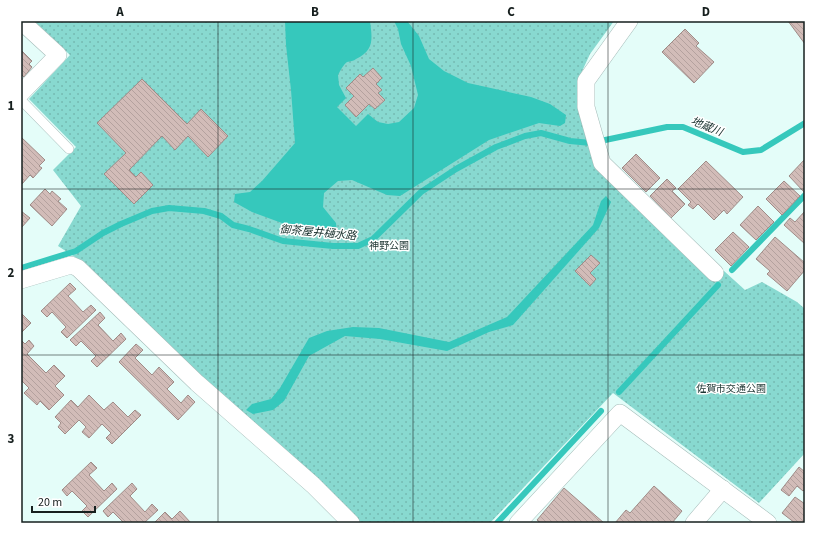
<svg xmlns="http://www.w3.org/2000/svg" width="826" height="544" viewBox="0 0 826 544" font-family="'Source Sans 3','Noto Sans JP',sans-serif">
<defs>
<pattern id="park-dots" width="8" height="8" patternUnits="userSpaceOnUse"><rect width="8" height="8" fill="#88d9d0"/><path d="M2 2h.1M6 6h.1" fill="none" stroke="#75bab2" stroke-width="1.8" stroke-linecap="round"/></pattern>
<pattern id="building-back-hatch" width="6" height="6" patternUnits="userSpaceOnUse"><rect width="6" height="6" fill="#d2bcb8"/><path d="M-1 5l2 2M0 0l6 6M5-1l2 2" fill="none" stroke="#b4a19e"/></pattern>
</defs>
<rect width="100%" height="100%" fill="#e4fdf9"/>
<!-- park -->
<polygon fill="url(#park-dots)" points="34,21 614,21 590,54 578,80 601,172 715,278 724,271 745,290 762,282 797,302 805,309 805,453 759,503 613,393 490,523 361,523 319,480 213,390 78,259 58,246 81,206 53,170 76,147 29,99 70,55"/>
<!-- water -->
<g fill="#36c8bc">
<path d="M285,21h85c2,17 5,29 -14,38 -2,2 -6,2 -9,3 -4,3 -7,9 -9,13l1,10 7,13 -9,9 19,19 12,-12 10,8 10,2 11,-2 15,-14 4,-13 -7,-29 -10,-22 -3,-15 -4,-8h13l12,15 10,23 15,12 24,12 63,14 19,7 16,11 -1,8 -5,3 -21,-3 -50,17 -89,56 -13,-1 -35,-15 -14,1 -14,12 -1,14 13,16 1,8 -5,3 -23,-3 -19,-5 -38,-14 -18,-10 1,-8 15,-2 12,-11 33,-38 -4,-53 -5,-45z"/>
<polygon points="606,196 611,202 599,228 513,325 489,332 447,351 380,339 345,336 309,356 284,401 273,410 253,414 246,410 252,404 271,399 280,388 309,338 327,331 353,327 379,328 449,342 507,317 593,225 601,201"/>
</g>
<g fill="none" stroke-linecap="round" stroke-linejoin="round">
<!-- stream -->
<g stroke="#36c8bc" stroke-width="6">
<polyline points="21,268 76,251 103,233 121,224 152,211 169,208 204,211 221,216 233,225 249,229 283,241 333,246 358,246 373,239 421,192 456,169 496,147 525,136 541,133 570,141 591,143 667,127 683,127 743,152 761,150 805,123"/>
<polyline points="732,270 805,195"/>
<polyline points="619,392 718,285"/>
<polyline points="497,523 601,411"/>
</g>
</g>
<!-- building -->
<g fill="url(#building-back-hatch)" stroke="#9f8b87">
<polygon points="788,21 805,21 805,44"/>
<polygon points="685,29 699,43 696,46 714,62 694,83 662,52"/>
<polygon points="21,50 32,61 29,64 32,67 24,77 21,74"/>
<polygon points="373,68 382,78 376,84 382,90 378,93 385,100 375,109 369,104 356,117 345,105 354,96 346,88 360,74 363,77"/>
<polygon points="142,79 187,124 201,109 228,136 208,157 188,136 175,150 162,136 129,170 136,177 141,172 153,185 134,204 104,174 126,153 97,123"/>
<polygon points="21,137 45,160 39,166 42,168 33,178 30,175 22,184"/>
<polygon points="636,154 660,178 646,192 622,168"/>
<polygon points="805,159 805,191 804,192 789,176"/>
<polygon points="706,161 743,197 727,214 724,210 714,220 698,204 693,209 688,205 691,202 678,189"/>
<polygon points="667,179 676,188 672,191 685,204 671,218 650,196"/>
<polygon points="784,181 800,196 782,215 766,199"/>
<polygon points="45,189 50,194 52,191 61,199 58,201 67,209 52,226 30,205"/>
<polygon points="758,206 774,222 756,240 740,225"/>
<polygon points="21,211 30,218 21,228"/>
<polygon points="805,211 805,244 784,225 790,218 795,222"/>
<polygon points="733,232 749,247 731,266 715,250"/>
<polygon points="775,237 805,263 805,270 787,291 767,274 770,271 756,259"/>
<polygon points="591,255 600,263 590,273 596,279 590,286 575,271"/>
<polygon points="70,283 76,289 68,296 83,312 91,305 96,310 67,338 61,332 66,327 52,312 47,317 41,311"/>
<polygon points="100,312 105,318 98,325 113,341 121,333 126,339 97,367 91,361 96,356 81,341 76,346 70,340"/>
<polygon points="21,313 31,323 21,333"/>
<polygon points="21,340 25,344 29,340 34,346 27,354 46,373 54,365 65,376 55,386 64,395 49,410 40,401 37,405 24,393 29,388 21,380"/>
<polygon points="136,344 143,350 135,358 152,375 159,367 174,382 167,389 181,403 188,395 195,402 178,420 119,362"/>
<polygon points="89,395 104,410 113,402 128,417 135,410 141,415 112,444 106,438 111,433 102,424 89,438 82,432 86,427 79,420 65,434 58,427 61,423 55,417 71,400 78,407"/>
<polygon points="91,462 97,468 89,475 104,491 112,483 117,489 88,517 82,511 87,506 72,491 67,496 62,490"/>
<polygon points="799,467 805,472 805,489 803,491 797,486 789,496 781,490"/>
<polygon points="132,483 137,489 130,496 145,512 152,504 158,510 144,523 124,523 113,512 108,517 103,511"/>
<polygon points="654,486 682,511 672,523 615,523 626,510 630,513"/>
<polygon points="564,488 604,523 540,523 537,520"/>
<polygon points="795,497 805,504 805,523 795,523 782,513"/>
<polygon points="180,511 191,523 156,523 155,522 165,512 172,519"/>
</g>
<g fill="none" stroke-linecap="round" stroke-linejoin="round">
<!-- lane casing -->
<g stroke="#a5bcb9" stroke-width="10">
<polyline id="lane" points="21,100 69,149"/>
</g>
<!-- street casing -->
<g stroke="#a5bcb9" stroke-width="18">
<g id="street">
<polyline points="629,21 586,81 586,107 602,163 715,273"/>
<polyline points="21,93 58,55 21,21"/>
<polyline points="21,280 71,265 78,268 197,383 313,485 351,523"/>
<polyline points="518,523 620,413 768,523"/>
<polyline points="694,523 723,489"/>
</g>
</g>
<!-- lane -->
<use href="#lane" stroke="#fff" stroke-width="9"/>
<!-- street -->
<use href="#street" stroke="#fff" stroke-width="17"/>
</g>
<!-- grid -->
<path fill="none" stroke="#161f1e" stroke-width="1" stroke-opacity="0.55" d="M218,21v502M413,21v502M608,21v502M21,189h784M21,355h784"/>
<g text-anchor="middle" stroke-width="3" stroke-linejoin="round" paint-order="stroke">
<!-- park labels -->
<g font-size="10" fill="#1e3633" stroke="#fff">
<text x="389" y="249">神野公園</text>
<text x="731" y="392">佐賀市交通公園</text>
</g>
<!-- water labels -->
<g font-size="11" font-style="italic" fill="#18302d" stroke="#fff">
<text transform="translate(707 126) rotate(22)" y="4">地蔵川</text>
<text transform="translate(318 232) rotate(5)" y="4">御茶屋井樋水路</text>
</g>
</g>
<!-- border -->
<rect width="826" height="544" fill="none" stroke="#ffffff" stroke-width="44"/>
<!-- scale -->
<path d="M32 506v6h63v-6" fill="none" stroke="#161f1e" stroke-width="2"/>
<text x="38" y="506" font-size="12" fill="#161f1e" stroke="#ffffff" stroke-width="3" paint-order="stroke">20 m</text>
<rect x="22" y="22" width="782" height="500" fill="none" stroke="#161f1e" stroke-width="1.5"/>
<g font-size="13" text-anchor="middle" font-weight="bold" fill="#161f1e">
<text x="120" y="16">A</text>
<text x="315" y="16">B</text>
<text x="511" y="16">C</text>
<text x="706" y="16">D</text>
<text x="11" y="110">1</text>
<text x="11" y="277">2</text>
<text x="11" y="443">3</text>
</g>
</svg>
